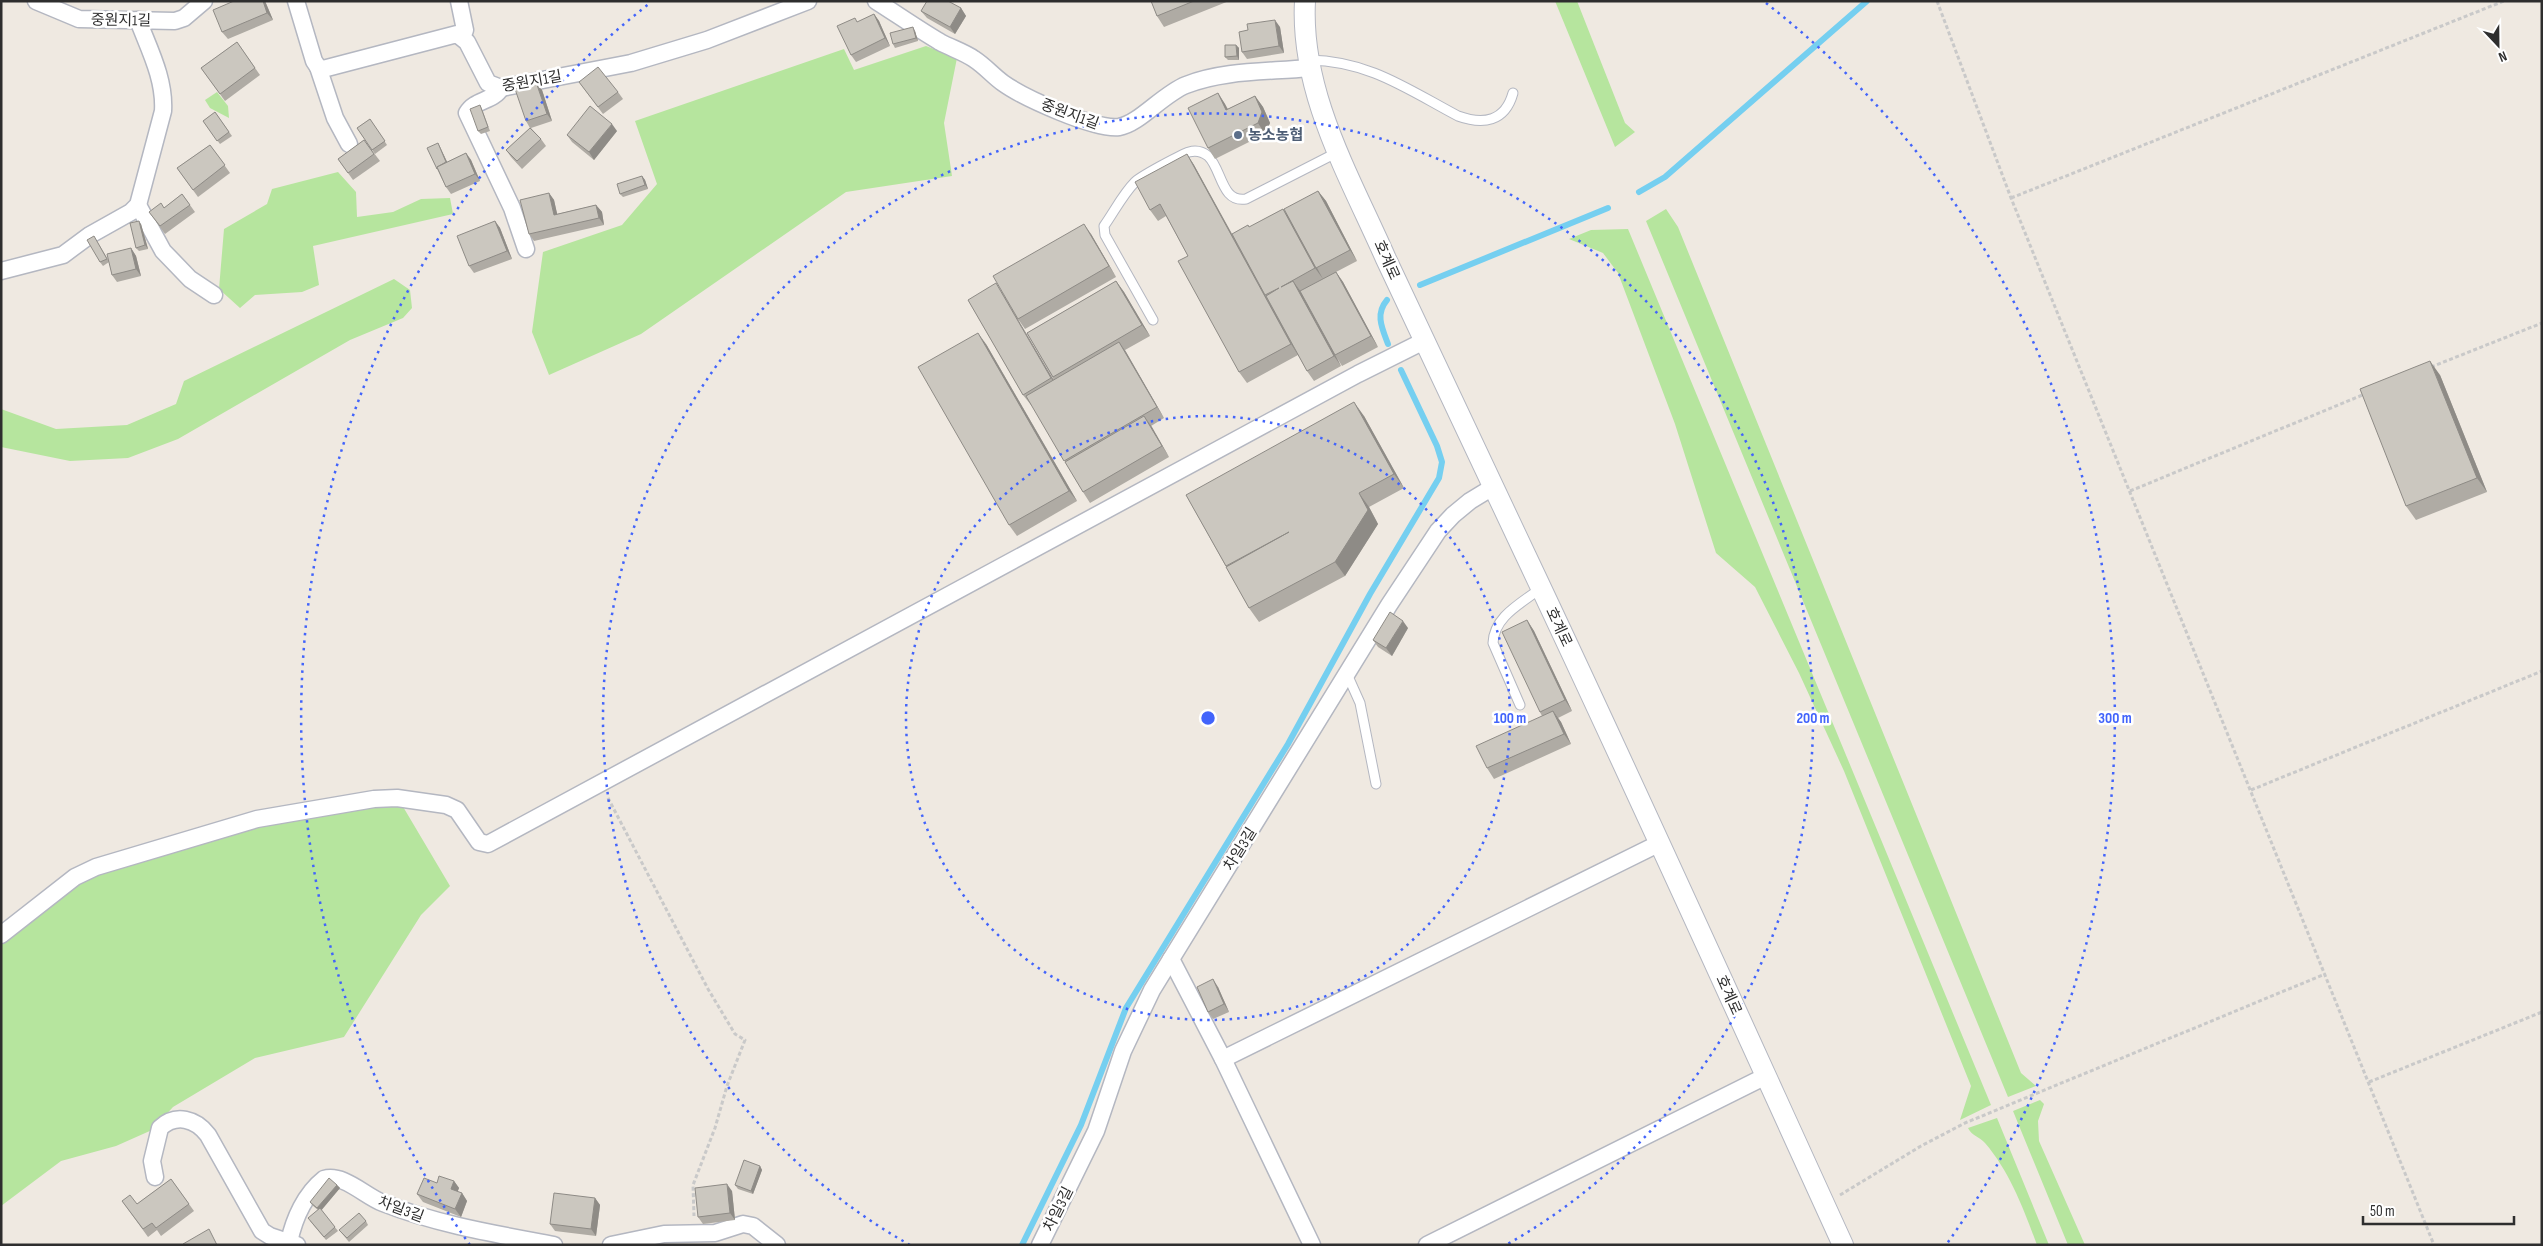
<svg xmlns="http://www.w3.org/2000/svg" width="2543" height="1246" viewBox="0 0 2543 1246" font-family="'Sofia Sans Condensed','Noto Sans KR',sans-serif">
<rect width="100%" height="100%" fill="#efe9e1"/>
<!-- green -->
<g fill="#b6e59e">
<polygon points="1555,1 1577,1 1625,123 1635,132 1615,147"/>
<polygon points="926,46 957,58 944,123 952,176 846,192 641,334 549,375 532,332 543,252 622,225 657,184 635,121 844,49 854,70"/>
<polygon points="217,92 228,106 229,118 210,108 205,100"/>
<polygon points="338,172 356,192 357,217 393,212 421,199 450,198 453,214 313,246 319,285 302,292 255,295 240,308 219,289 224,229 267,204 272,189"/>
<polygon points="1666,209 1678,227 2021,1073 2036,1086 2008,1097 1646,221"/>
<polygon points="1628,229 1991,1105 1960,1120 1971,1086 1844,771 1799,673 1755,587 1716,553 1675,424 1618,273 1603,253 1569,239 1591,230"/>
<polygon points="394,279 410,290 412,308 403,318 350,340 178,439 128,458 70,461 1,447 1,409 56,429 127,425 176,404 184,381"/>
<polygon points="402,805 450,886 421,915 344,1037 255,1058 173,1107 152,1130 116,1146 61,1161 1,1206 1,943 80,882 108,869 278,821 356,806"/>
<polygon points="2040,1100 2044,1104 2038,1121 2039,1141 2085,1245 2068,1245 2013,1111"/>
<path d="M1997,1118l52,127h-12c-13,-35 -27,-73 -52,-102 -5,-6 -13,-7 -17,-15z"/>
</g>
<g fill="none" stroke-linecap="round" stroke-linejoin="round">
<!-- stream -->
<g stroke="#75cff0" stroke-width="6">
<polyline points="1639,192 1665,177 1867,1"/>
<polyline points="1420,285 1608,208"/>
<path d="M1387,300c-12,14 -5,28 1,44"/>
<polyline points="1022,1245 1081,1125 1126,1008 1288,744 1370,594 1439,478 1442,462 1437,446 1401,370"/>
</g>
<!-- service casing -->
<g stroke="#b4b7c1" stroke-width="11">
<g id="service">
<path d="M1309,60c60,1 98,29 149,56 25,9 47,6 55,-23"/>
<path d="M1153,320l-48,-85 -1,-9c10,-14 19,-32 31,-44 4,-5 47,-28 54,-30 7,-2 14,0 19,4 14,13 13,47 38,43l92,-47"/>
<polyline points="1347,674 1360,703 1376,784"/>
<path d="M1520,705l-27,-62c1,-27 29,-40 48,-55"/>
</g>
</g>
<!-- minor casing -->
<g stroke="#b4b7c1" stroke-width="19">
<g id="minor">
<polyline points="36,1 79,19 175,21 184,18 204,1"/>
<polyline points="296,1 314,61 318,67 323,69 457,34 467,42 488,83 501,88 631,63 707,40 808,1"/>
<polyline points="459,1 465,30 462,37"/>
<path d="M876,1c22,14 42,28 64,41 11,6 24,10 34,17 11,7 19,17 29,24 21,15 92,47 116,44 20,-3 44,-33 67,-42 37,-15 83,-13 123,-17"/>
<polyline points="318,67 335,118 349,144"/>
<path d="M501,88c-8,14 -26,11 -34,25l45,95 14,41"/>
<polyline points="138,205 163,251 190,279 214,295"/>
<path d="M1,271l62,-16 27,-20 41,-23 7,-7 25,-94c2,-32 -14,-62 -25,-91"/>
<polyline points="1,935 75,877 96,867 257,819 374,799 397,798 446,805 457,810 479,842 488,844 1358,374 1424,341"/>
<polyline points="1171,959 1223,1059 1312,1245"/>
<polyline points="1223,1059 1660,843"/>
<path d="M155,1177l-3,-16 8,-33c16,-15 36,-9 48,7l54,96 8,5 27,9"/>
<path d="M289,1242c5,-23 16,-48 35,-63 19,-6 41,17 59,24 56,22 113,31 171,42"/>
<polyline points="611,1245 664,1234 715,1233 743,1224 753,1226 777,1245"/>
<polyline points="1040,1245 1096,1131 1123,1051 1152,990 1389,605 1438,531 1453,515 1470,501 1493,487"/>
<polyline points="1427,1245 1766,1076"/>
</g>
</g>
<!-- tertiary casing -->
<g stroke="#b4b7c1" stroke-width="22">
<path id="tertiary" d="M1305,1c-5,92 45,176 81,258 46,99 93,198 140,297 108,228 212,459 317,689"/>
</g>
<!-- path -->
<g stroke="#c9c9c9" stroke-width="3" stroke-dasharray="4 2.5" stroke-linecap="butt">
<polyline points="1937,1 2011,198 2434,1245"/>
<polyline points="2011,198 2504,1"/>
<polyline points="2431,367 2542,323"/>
<polyline points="2130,491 2365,394"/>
<polyline points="2251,790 2542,671"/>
<polyline points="608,798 708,989 735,1034 745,1040 727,1086 715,1128 693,1185 694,1216"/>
<polyline points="2369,1082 2542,1012"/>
<polyline points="1840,1195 1921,1146 1965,1123 2325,974"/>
</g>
<!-- service -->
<use href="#service" stroke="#fff" stroke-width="9"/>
<!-- minor -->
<use href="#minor" stroke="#fff" stroke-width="16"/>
<!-- tertiary -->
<use href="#tertiary" stroke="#fff" stroke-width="20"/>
</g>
<!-- wall -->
<g fill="#afaba4">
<polygon points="234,1 265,1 273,20 228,39 222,32"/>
<polygon points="1151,1 1229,1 1164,27 1157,16"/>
<polygon points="961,8 966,16 955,34 927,18 921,11"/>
<polygon points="874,14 879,21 890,46 856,62 851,55 858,22"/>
<polygon points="1280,27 1284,53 1247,59 1242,52"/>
<polygon points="915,31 918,41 895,48 893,44"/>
<polygon points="237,42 260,75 225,101 201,68"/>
<polygon points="1236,45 1239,48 1239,60 1228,60 1225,57"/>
<polygon points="536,82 542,90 552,121 531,128 541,139 546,146 522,169 511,157 506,150 530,128 526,121"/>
<polygon points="579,82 618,92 623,99 603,114"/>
<polygon points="1218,93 1228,109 1255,96 1263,107 1270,123 1265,134 1215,159 1208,148"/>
<polygon points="480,105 482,109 490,131 481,134 478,131"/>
<polygon points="215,112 232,136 220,144 203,121"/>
<polygon points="370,119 387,145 375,154 357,128"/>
<polygon points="617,131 594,160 572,142 567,135"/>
<polygon points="364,140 380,161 353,180 338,159"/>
<polygon points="438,143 440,147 447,162 466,153 471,160 480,181 451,194 446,187 437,169"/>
<polygon points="210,145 230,173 198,197 177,168"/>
<polygon points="1187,154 1194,165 1246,259 1250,227 1283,209 1289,217 1318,191 1326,201 1357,261 1336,272 1343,282 1378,347 1342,366 1337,358 1341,366 1314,381 1307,371 1298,355 1247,383 1239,372 1188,256 1166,216 1158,221 1150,210"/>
<polygon points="642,176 645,180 648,189 623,197 620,194"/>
<polygon points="549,193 554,200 557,214 596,205 602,212 604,225 534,241 529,234"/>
<polygon points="182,194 195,212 165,234 149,212 164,208"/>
<polygon points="495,221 500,228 512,259 474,273 469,266"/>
<polygon points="141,224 148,249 139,251 136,248"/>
<polygon points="1091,234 1116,277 1025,329 1018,319"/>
<polygon points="94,236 109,261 131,248 136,256 141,276 117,282 112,275 109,262 103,266 100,262"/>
<polygon points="1116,281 1124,292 1150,336 1125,350 1164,418 1151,426 1169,457 1090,503 1083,492 1032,405 1031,405 1023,395 968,300 1054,380 1027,333"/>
<polygon points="986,344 1077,501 1017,536 1009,525"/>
<polygon points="2440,375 2487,492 2416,520 2406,506"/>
<polygon points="1364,416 1404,488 1369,507 1378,524 1345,576 1259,622 1249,608 1186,495"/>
<polygon points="1527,620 1534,631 1572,711 1558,718 1561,722 1571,744 1494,779 1487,768 1542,716 1540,712"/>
<polygon points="1408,628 1392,656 1378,647 1373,640"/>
<polygon points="1218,987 1229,1012 1213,1019 1208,1012"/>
<polygon points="760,1166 762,1170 753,1194 738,1189 735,1185"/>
<polygon points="171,1179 194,1211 161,1236 157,1230 148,1237 122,1201 137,1204"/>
<polygon points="454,1181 459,1188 457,1192 462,1193 467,1201 461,1217 423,1202 417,1194 437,1183"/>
<polygon points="337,1185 340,1188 321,1210 338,1231 326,1240 310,1221 318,1210 312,1205 310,1202"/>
<polygon points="732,1191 735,1220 703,1224 698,1217"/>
<polygon points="595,1198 600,1205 596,1236 555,1231 550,1224"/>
<polygon points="366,1221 368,1225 349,1242 339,1230"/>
</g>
<!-- shaded-wall -->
<g fill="#8e8b86">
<polygon points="263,1 265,1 273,20 267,13"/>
<polygon points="961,8 966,16 955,34 950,27"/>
<polygon points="874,14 879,21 890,46 885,38"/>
<polygon points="1275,20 1280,27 1284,53 1279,46"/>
<polygon points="913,27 915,31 918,41 916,38"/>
<polygon points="1236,45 1239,48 1239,60 1237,56"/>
<polygon points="536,82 542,90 552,121 547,114"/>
<polygon points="1218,93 1225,104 1233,121 1226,110"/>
<polygon points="1255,96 1263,107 1270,123 1265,134 1258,123"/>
<polygon points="612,124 617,131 594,160 589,152"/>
<polygon points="438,143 440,147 450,168 447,164"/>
<polygon points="466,153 471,160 480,181 475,174"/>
<polygon points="1187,154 1194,165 1298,355 1291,344"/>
<polygon points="642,176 645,180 648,189 645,185"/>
<polygon points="1318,191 1326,201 1357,261 1350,250"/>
<polygon points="549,193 554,200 559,222 554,215"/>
<polygon points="596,205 602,212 604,225 599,218"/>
<polygon points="1283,209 1291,220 1323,279 1315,268"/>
<polygon points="139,221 141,224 148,249 145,245"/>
<polygon points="495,221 500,228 512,259 507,251"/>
<polygon points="1084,224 1091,234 1116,277 1109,266"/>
<polygon points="131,248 136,256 141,276 136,269"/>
<polygon points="1336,272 1343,282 1378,347 1371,336"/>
<polygon points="1116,281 1124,292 1150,336 1142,325"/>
<polygon points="1293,281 1301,292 1341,366 1334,356"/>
<polygon points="996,283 1003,294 1059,389 1051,378"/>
<polygon points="978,333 986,344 1077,501 1069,491"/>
<polygon points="1119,342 1126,352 1164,418 1157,407"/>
<polygon points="2430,361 2440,375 2487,492 2477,478"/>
<polygon points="1354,402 1364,416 1404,488 1394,474"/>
<polygon points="1144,416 1152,427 1169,457 1162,446"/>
<polygon points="1359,493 1369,507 1378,524 1345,576 1335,562"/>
<polygon points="1527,620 1534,631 1572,711 1565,700"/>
<polygon points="1403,621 1408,628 1392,656 1386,648"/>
<polygon points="1553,711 1561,722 1571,744 1564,734"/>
<polygon points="1213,979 1218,987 1229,1012 1224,1004"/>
<polygon points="760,1166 762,1170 753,1194 751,1191"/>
<polygon points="454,1181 459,1188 456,1196 451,1189"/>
<polygon points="727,1184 732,1191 735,1220 730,1213"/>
<polygon points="337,1185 340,1188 320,1212 317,1208"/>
<polygon points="462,1193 467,1201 461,1217 455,1209"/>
<polygon points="595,1198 600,1205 596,1236 591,1229"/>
</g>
<!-- building -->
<g fill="#cbc7bf" stroke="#8e8b86">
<polygon points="234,1 263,1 267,13 222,32 213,10"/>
<polygon points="927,1 948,1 961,8 950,27 921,11"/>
<polygon points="1151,1 1194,1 1157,16"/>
<polygon points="874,14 885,38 851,55 837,26 855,18 857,22"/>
<polygon points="1275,20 1279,46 1242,52 1239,32 1248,30 1247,24"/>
<polygon points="913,27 916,38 893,44 890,33"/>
<polygon points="237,42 255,68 220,94 201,68"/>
<polygon points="1225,45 1236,45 1237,56 1225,57"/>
<polygon points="598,67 618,92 598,107 579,82"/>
<polygon points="536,82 547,114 526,121 515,89"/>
<polygon points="1218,93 1226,110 1255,96 1262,112 1258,123 1208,148 1188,108"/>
<polygon points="480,105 488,127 478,131 470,109"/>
<polygon points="590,106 612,124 589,152 567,135"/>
<polygon points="215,112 229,132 217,141 203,121"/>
<polygon points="370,119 385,141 372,150 357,128"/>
<polygon points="530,128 541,139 517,161 506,150"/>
<polygon points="364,140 374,154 348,173 338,159"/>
<polygon points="438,143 446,162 437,167 437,169 427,148"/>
<polygon points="210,145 225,165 193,190 177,168"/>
<polygon points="466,153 475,174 446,187 437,167"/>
<polygon points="1187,154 1291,344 1239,372 1178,261 1188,256 1160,204 1150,210 1135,182"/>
<polygon points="642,176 645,185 620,194 617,184"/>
<polygon points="1318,191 1350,250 1316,268 1284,209"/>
<polygon points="549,193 554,215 596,205 599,218 529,234 520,200"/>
<polygon points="182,194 190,205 160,226 149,212 161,203 164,208"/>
<polygon points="1283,209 1315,268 1281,287 1293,281 1334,356 1307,371 1266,296 1279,288 1265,295 1232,234 1248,225 1249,227"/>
<polygon points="139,221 145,245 136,248 130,223"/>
<polygon points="495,221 507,251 469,266 457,236"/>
<polygon points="1084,224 1109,266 1018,319 993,276"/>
<polygon points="94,236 107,259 100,262 87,240"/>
<polygon points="131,248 136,269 112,275 107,254"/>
<polygon points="1336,272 1371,336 1335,355 1300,291"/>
<polygon points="1116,281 1142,325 1053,377 1027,333"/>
<polygon points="996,283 1051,378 1023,395 968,300"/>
<polygon points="978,333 1069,491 1009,525 918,367"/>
<polygon points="1119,342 1157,407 1064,461 1026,396"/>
<polygon points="2430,361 2477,478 2406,506 2360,389"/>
<polygon points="1354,402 1394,474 1359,493 1368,510 1335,562 1249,608 1226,567 1289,532 1226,566 1186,495"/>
<polygon points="1144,416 1162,446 1083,492 1065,462"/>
<polygon points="1390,612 1403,621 1386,648 1373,640"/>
<polygon points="1527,620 1565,700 1540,712 1502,632"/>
<polygon points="1553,711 1564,734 1487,768 1476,746"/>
<polygon points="1213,979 1224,1004 1208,1012 1197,987"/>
<polygon points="744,1160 760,1166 751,1191 735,1185"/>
<polygon points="439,1176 454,1181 451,1189 462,1193 455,1209 417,1194 424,1178 437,1183"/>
<polygon points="329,1178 337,1185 317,1208 310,1202"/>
<polygon points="171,1179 189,1204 156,1228 152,1223 143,1229 122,1201 130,1195 137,1204"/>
<polygon points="727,1184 730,1213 698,1217 695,1188"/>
<polygon points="554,1193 595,1198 591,1229 550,1224"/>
<polygon points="320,1208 335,1227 324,1237 308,1218"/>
<polygon points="359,1213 366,1221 347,1238 339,1230"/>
<polygon points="209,1229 217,1245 183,1245 183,1244"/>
</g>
<!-- distance rings -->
<g fill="none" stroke="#4264fb" stroke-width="2.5" stroke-dasharray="2.5 5">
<circle cx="1208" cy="718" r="302"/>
<path d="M910 1245A605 605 0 1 1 1506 1245"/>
<path d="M470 1245A907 907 0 0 1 650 3M1766 3A907 907 0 0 1 1946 1245"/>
</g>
<!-- markers -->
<circle fill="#5c6f8a" stroke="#fff" stroke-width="2" cx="1238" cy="135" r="5"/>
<g text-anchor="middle" stroke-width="5" stroke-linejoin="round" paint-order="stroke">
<!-- street labels -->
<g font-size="15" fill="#2e2e2e" stroke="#fff">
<text transform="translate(121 20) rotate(1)" y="5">중원지1길</text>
<text transform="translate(532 81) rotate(-10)" y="5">중원지1길</text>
<text transform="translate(1070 114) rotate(20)" y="5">중원지1길</text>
<text transform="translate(1387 260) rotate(66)" y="5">호계로</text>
<text transform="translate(1559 627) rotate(65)" y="5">호계로</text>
<text transform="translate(1240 849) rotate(-58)" y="5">차일3길</text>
<text transform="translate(1729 995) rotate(66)" y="5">호계로</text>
<text transform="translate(401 1209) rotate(20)" y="5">차일3길</text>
<text transform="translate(1058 1209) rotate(-63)" y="5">차일3길</text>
</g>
<!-- service labels -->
<g font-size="15" font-weight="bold" fill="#4e5e75" stroke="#fff" text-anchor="start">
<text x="1248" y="140">농소농협</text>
</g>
</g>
<circle cx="1208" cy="718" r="8" fill="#4264fb" stroke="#fff" stroke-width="2.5"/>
<g font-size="15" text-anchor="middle" font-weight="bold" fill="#4264fb" stroke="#fff" stroke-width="5" stroke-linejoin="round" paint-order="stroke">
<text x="1510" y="723">100 m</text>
<text x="1813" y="723">200 m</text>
<text x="2115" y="723">300 m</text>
</g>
<!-- border -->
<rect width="2543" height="1246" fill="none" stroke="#2e2e2e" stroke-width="5"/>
<!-- north arrow -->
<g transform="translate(2498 45) rotate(158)" stroke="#ffffff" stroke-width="4" paint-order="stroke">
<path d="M0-4L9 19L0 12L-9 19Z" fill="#2e2e2e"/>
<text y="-8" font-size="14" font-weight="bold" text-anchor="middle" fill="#2e2e2e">N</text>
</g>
<!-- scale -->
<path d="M2363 1216v8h151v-8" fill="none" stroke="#2e2e2e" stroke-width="2.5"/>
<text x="2370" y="1216" font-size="15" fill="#2e2e2e" stroke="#ffffff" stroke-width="4" paint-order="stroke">50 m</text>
</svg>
